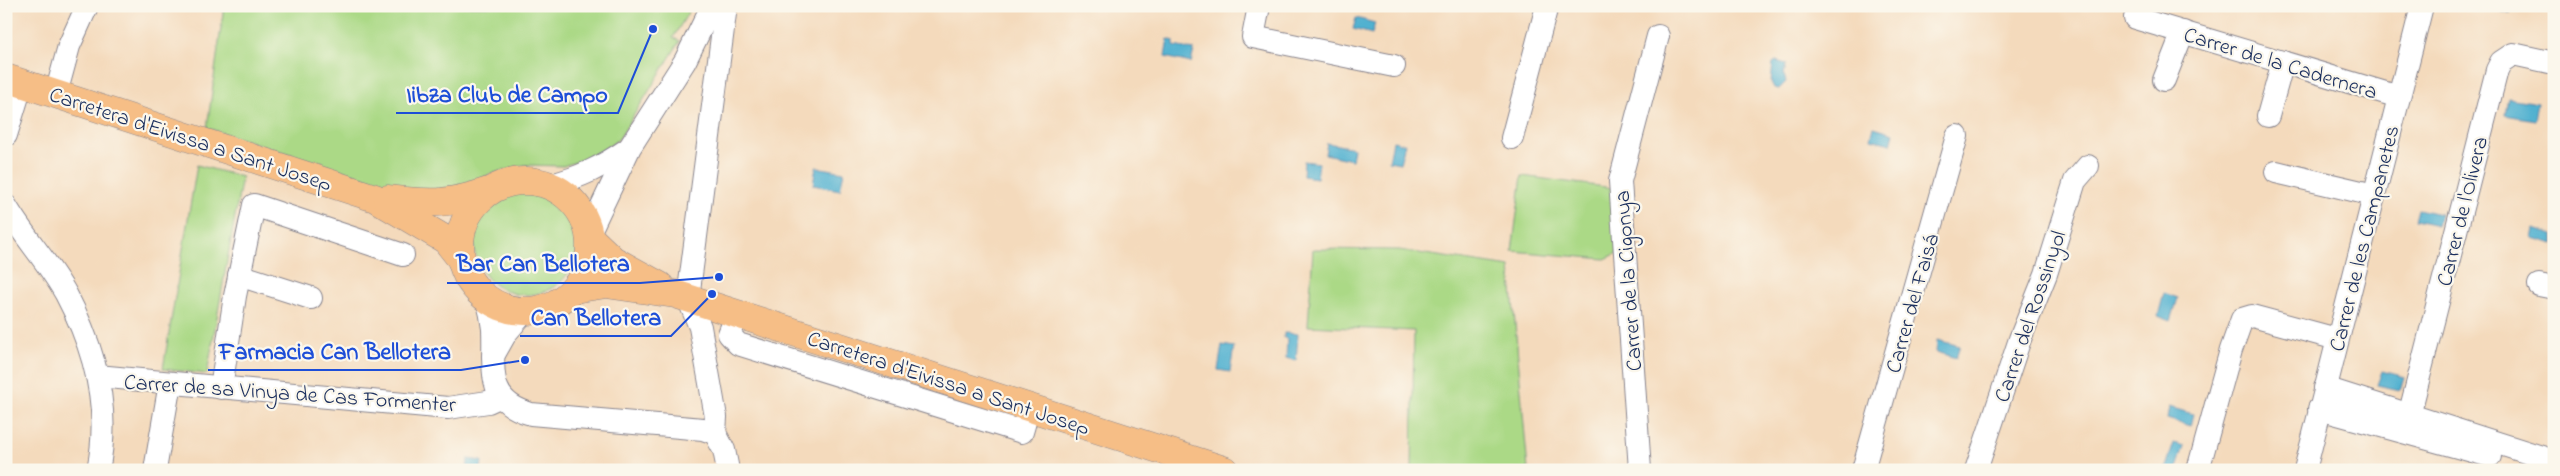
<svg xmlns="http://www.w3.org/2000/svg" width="2560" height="476" viewBox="0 0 2560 476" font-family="'Indie Flower',sans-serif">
<rect width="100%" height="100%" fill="#fbf7ec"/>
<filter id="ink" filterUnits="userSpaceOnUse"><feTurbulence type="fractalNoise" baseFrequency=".02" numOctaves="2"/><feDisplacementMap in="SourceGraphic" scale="10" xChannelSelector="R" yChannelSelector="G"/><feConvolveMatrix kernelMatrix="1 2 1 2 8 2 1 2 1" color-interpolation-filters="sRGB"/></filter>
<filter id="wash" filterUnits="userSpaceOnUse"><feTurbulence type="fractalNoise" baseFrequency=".0096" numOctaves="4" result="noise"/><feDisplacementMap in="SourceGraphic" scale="20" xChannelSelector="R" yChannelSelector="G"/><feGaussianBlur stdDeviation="1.12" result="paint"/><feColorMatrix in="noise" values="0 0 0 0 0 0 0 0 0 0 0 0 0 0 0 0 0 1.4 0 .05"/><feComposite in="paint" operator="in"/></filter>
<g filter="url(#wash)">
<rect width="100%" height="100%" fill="#f4dabc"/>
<!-- green -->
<g fill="#abd986" stroke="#638472">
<polygon points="224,6 692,6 673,38 680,41 619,139 595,156 563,166 524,165 491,174 445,196 414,193 207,128"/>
<polygon points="197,165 242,177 207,374 163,369"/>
<polygon points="1522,176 1613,188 1618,253 1605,259 1512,251"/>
<circle cx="526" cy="243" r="52"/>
<polygon points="1313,249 1399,250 1510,267 1528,470 1412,470 1414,331 1308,326"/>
</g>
<!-- water -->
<g fill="#51b1d0" stroke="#367097">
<polygon points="2488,6 2512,6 2510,13"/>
<polygon points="1356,18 1375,23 1372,34 1353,29"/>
<polygon points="1168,39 1174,41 1174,46 1194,50 1191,63 1165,57"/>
<polygon points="1776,61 1786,64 1784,75 1786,82 1779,89 1774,88 1771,82 1773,63"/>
<polygon points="2508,98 2538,103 2535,120 2505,115"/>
<polygon points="1874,127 1894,133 1891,144 1871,139"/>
<polygon points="1393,141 1405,144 1400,163 1389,161"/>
<polygon points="1327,143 1354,148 1352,160 1325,154"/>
<polygon points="1304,161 1319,163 1317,178 1303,176"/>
<polygon points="816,167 844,172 840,190 813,185"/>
<polygon points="2418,209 2440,214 2437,225 2415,220"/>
<polygon points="2534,228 2554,234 2554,244 2532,238"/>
<polygon points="2164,293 2178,298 2171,321 2158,316"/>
<polygon points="1284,333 1298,334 1296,361 1286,358 1287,339 1284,338"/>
<polygon points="1937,340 1960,346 1956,358 1936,352"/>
<polygon points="1222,345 1234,347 1230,372 1218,370"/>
<polygon points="2382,371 2404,377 2400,390 2377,385"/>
<polygon points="2169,407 2193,414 2190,426 2167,419"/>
<polygon points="2174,443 2184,446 2176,470 2165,470"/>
<polygon points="468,459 482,461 481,470 467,470"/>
</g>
</g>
<g filter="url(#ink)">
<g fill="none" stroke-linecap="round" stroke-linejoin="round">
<!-- minor casing -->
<g stroke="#88848d" stroke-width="24">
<g id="minor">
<polyline points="726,6 688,298 700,327 716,417 715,433 724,450 728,470"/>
<polyline points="1259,6 1253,37 1394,66"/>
<polyline points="2135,18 2399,97"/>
<polyline points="2164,80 2183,32"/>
<polyline points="56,94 69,46 87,6"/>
<polyline points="2268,116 2283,62"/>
<polyline points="6,135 22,83"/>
<polyline points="1512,138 1547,6"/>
<polyline points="2276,172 2374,195"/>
<path d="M550,185c30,-7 53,-19 78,-36"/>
<path d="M6,206c18,31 43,57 60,88 29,55 45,115 32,176"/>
<polyline points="589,233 630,147 685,61 712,6"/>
<polyline points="239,275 311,298"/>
<polyline points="2539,285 2554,288"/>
<path d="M487,299c3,10 5,20 6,30 2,39 -9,72 38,85l172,15 12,4"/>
<polyline points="737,314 729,334 738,344 1022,432 1029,408"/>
<polyline points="493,356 506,333 525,311"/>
<polyline points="97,376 448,408 488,402 501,396"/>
<polyline points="221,388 235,296 254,205 403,255"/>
<polyline points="2325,388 2554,461"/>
<polyline points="2319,409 2490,456"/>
<polyline points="2409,416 2497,70 2501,62 2513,54 2554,63"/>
<polyline points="155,470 170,383"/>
<polyline points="1640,470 1620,181 1658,36"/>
<polyline points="1863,470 1957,136"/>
<polyline points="1976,470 2020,339 2046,274 2075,181 2088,166"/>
<polyline points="2198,470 2231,350 2242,319 2252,316 2337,339"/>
<polyline points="2305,470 2422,6"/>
</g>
</g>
<!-- major casing -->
<g stroke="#88848d" stroke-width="29">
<g id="major">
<polyline points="6,78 375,198 446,240 461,259"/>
<circle cx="525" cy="246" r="65"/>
<path d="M387,199c41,5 62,6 102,-8"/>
<polyline points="590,238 613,260 660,286"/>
<polyline points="574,289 606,284 675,294 1224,470"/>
</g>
</g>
<!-- minor -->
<use href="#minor" stroke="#fff" stroke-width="22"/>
<!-- major -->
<use href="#major" stroke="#f6be86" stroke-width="28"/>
</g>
</g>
<g text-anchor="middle" stroke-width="4.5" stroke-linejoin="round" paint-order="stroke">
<!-- street labels -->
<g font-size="22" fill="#1b2f5e" stroke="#fbf7ec">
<text transform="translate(2281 62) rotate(17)" y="8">Carrer de la Cadernera</text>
<text transform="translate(191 138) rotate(18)" y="8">Carretera d'Eivissa a Sant Josep</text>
<text transform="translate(2461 211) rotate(-76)" y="8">Carrer de l'Olivera</text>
<text transform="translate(2363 238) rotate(-76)" y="8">Carrer de les Campanetes</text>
<text transform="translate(1627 281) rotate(-94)" y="8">Carrer de la Cigonya</text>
<text transform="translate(1911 303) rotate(-74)" y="8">Carrer del Faisá</text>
<text transform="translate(2029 316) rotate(-71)" y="8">Carrer del Rossinyol</text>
<text transform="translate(949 382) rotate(18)" y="8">Carretera d'Eivissa a Sant Josep</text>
<text transform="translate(290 392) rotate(4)" y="8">Carrer de sa Vinya de Cas Formenter</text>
</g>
</g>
<!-- callouts -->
<path fill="none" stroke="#1d4ed8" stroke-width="2" d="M653 29L618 113H396M719 277L640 283H447M712 294L671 336H520M525 360L461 370H208"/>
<g fill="#1d4ed8" stroke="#fbf7ec" stroke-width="2">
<circle cx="653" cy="29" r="5"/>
<circle cx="719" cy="277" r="5"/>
<circle cx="712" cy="294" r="5"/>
<circle cx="525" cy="360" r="5"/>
</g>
<g font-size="24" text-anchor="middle" font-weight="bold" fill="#1d4ed8" stroke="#fbf7ec" stroke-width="4.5" stroke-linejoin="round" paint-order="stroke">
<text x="507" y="102">Iibza Club de Campo</text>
<text x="543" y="271">Bar Can Bellotera</text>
<text x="596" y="325">Can Bellotera</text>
<text x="335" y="359">Farmacia Can Bellotera</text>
</g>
<!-- margin -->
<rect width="2560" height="476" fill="none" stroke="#fbf7ec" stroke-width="25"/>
</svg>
